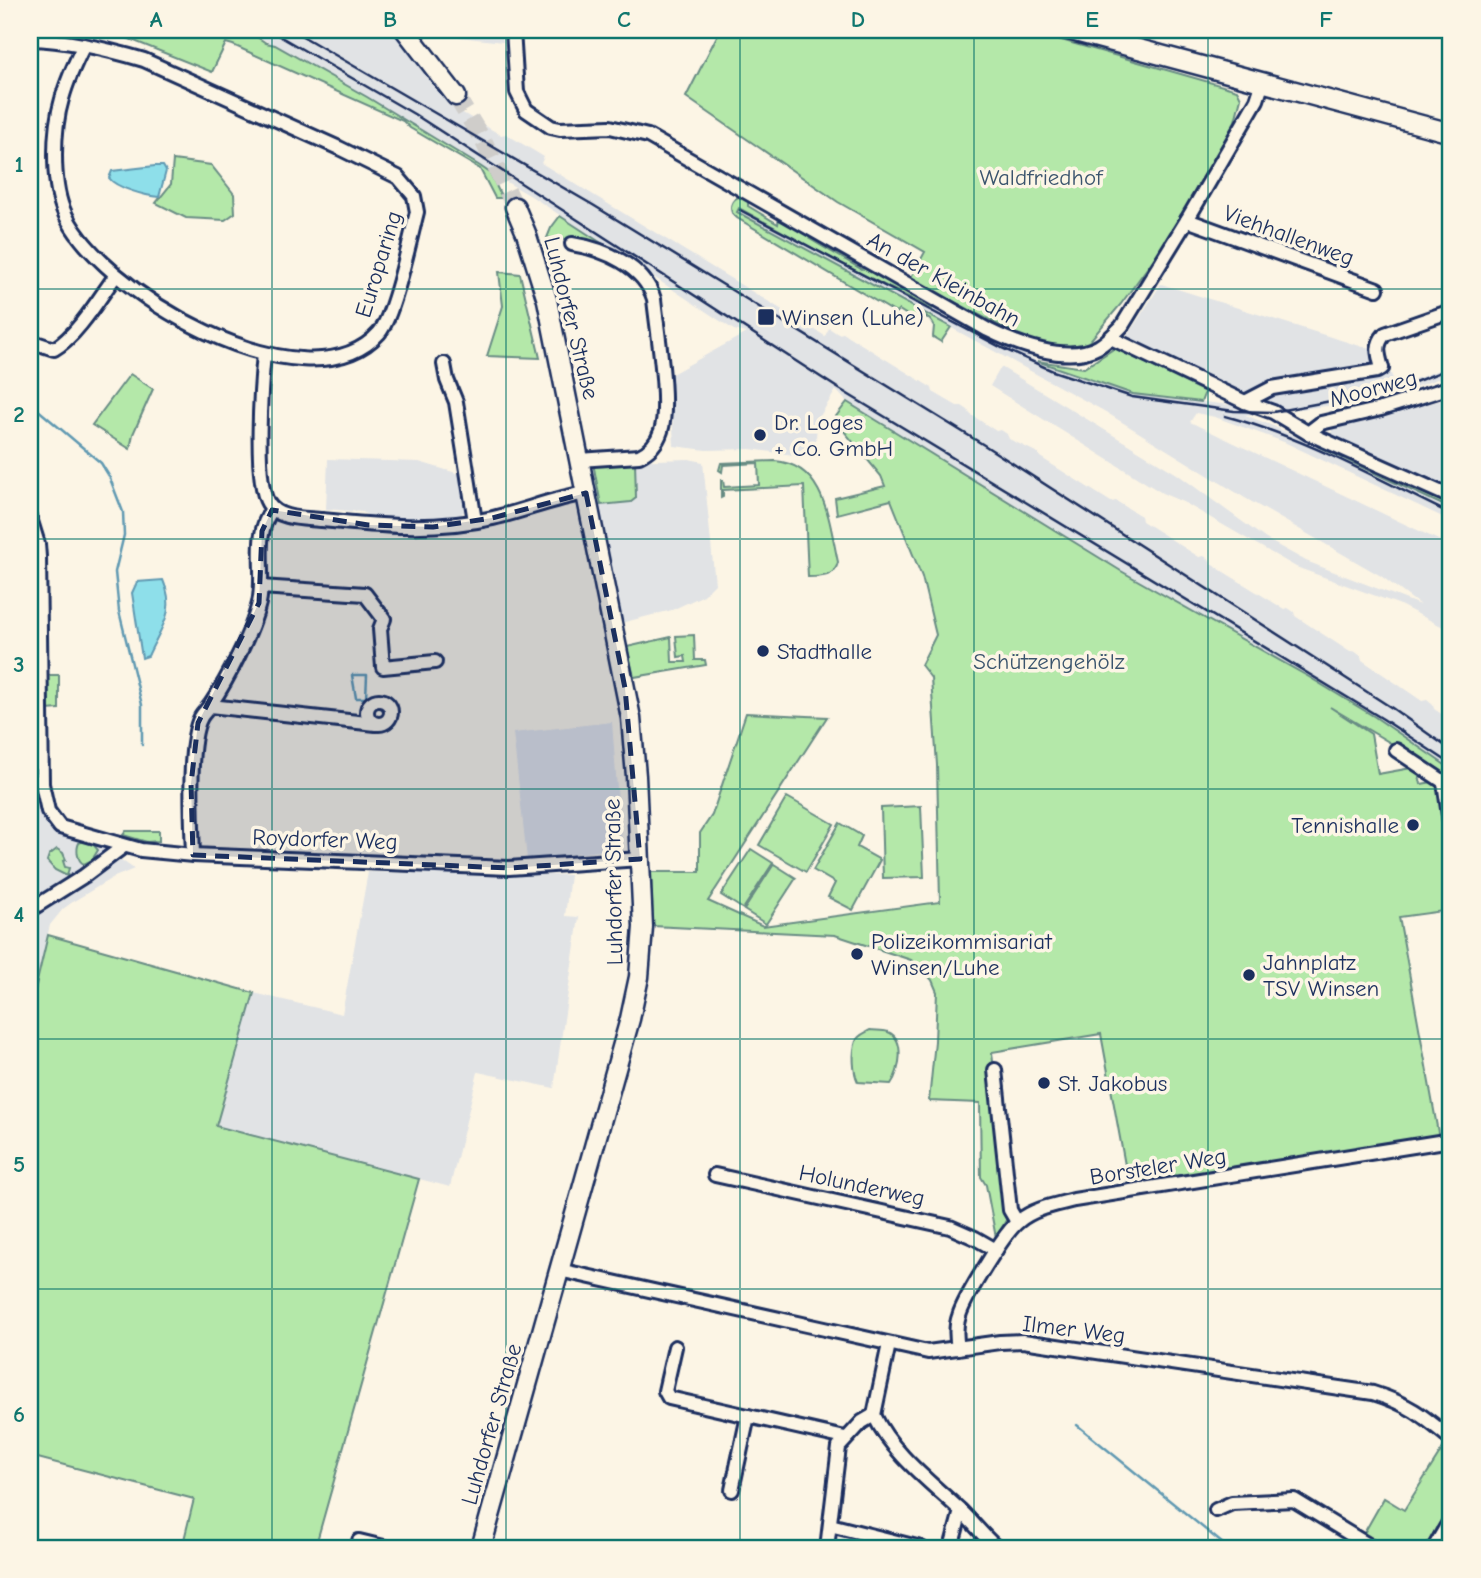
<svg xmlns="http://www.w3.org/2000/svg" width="1481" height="1578" viewBox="0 0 1481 1578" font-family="'Comic Neue',sans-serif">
<rect width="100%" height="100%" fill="#fcf5e5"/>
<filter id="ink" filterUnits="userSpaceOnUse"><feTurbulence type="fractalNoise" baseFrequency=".0143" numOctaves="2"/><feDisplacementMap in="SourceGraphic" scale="14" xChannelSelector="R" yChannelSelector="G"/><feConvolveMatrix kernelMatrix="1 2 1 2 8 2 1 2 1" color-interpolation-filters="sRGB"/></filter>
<g filter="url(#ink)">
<!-- built -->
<g fill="#e1e3e5">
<polygon points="247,30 393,30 449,99 447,104 501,135 506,134 544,157 541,163 825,336 829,328 838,334 843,333 932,388 933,392 957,406 962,406 968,410 970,414 996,431 1001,430 1007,434 1009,439 1038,453 1040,457 1111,502 1116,501 1141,516 1142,521 1199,557 1204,556 1210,560 1211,564 1284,609 1288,608 1294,612 1295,616 1350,652 1354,651 1361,656 1362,660 1422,701 1427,700 1433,705 1434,709 1451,720 1451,769 1375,717 1309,677 1121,571 847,402 836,390 817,421 815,458 750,449 706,450 674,446 670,375 746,333 734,330 531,196 451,150 446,144"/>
<polygon points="439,30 502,30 503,42 459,37"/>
<polygon points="739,208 1037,361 1133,394 1230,405 1261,404 1126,338 1161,284 1363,347 1381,348 1395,384 1421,377 1451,365 1451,374 1409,389 1336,405 1245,415 1273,426 1451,509 1451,521 1284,442 1215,417 1196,413 1190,422 1451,546 1451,631 1398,604 1296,567 1185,503 1162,493 990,386 1001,367 1177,474 1266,539 1306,561 1420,605 1381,576 1245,498 1104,411 737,211"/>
<polygon points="1451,398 1451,491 1331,436 1332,428 1337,425"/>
<polygon points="328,459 419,462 463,475 467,508 460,516 412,519 368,516 363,512 326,509"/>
<polygon points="689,459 703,462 715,584 704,595 672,610 621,623 590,462"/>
<polygon points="30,621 35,621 36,794 46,821 57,831 111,847 110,852 134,869 112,878 74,901 63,909 50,925 30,1011"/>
<polygon points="612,722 621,842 618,847 610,850 527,859 513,733"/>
<polygon points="368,872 570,875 565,916 579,917 554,1088 478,1072 450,1187 216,1126 254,993 342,1014"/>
</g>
<!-- green -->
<g fill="#b4e8a9" stroke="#688c84" stroke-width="2">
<polygon points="79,30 247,30 266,43 275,45 367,97 480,166 490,173 502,198 495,198 480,169 410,128 403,121 233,45 226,43 212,72 127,38"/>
<path d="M720,30h306l211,60 4,8 -6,23 -53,99 -61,84 -33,39c-20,10 -50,-1 -70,-8l-108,-56 15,-27 -87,-50 -152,-105z"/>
<polygon points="173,160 211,165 234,194 235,213 225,220 186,218 156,203 171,184"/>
<path d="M741,196l7,2v8l30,18 1,-7 29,18 2,4 51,30 5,-1 68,37 -2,4 -96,-48 -97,-53 -2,4 214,115 -10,15 -8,-5 1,-11c-4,-9 -12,-13 -22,-8l-13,-8 -3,3 -159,-95 -5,-5c-3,-8 1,-15 9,-17z"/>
<polygon points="560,216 626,259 586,242 547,238 551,228"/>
<polygon points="499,272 520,274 540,358 487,356 503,306"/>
<polygon points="1115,348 1205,392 1201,402 1133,394 1037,361 1084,368"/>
<polygon points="130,374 153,389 133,434 130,449 92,425"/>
<polygon points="847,402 1121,571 1309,677 1375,717 1451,769 1451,779 1330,707 1371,734 1378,774 1417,767 1421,784 1438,781 1451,860 1451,910 1399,917 1439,1138 1129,1187 1101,1034 992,1052 1009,1215 996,1238 986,1185 981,1177 980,1103 929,1101 935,1041 937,992 932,980 911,960 835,935 653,926 651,872 700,872 700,833 712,815 746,713 827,717 708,901 763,926 940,902 937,765 931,678 921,665 936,635 922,577 891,500 837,514 835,498 885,486 881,476 834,419"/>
<polygon points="1324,445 1451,503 1451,509 1319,447"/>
<polygon points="635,461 636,498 631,502 601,505 593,463"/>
<path d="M775,461c51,4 54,62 63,101 -3,15 -16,15 -30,15l-4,-91 -81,4v7l-2,1v-18h2l1,7 35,-2 -1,-22 -35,2 -1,7 -3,-2 2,-7z"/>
<polygon points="694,635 695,660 705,660 706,665 634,677 627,647 671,637 672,662 686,662 685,656 678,657 676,636"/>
<polygon points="47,675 59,675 59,709 47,710"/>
<polygon points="787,797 834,824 806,872 759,845"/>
<polygon points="921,806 924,877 883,878 881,808"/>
<polygon points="840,823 862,836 857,847 880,860 853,910 828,897 835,883 813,870"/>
<polygon points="126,831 159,831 159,841 147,842 123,835"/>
<path d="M83,841l9,2 6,7 -6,10 -8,4c-7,-3 -8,-15 -5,-21z"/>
<polygon points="57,849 63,853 66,860 63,861 65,867 69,868 67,876 55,870 47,861 49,855"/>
<polygon points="751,849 773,863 743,909 721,895"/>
<polygon points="774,864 796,878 766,924 744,910"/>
<polygon points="48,935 254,993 216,1126 419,1179 315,1548 182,1548 194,1499 30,1456 30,1011"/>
<path d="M870,1030c5,1 13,0 18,2 18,7 12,40 3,52l-33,-2c-5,-10 -6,-30 -2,-41 2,-6 9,-8 14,-11z"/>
<polygon points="1447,1442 1451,1445 1451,1510 1440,1528 1436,1528 1426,1548 1385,1548 1363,1535 1384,1498 1404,1510"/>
</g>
<!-- water -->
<g fill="#8edfea" stroke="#6099b2" stroke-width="2">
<path d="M155,166h8l3,5 -7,26c-13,-1 -43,-9 -50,-19l3,-7z"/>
<path d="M163,580c14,32 -2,47 -15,76l-6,2 -10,-65 5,-11z"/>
</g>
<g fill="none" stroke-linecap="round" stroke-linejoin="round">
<!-- stream -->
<g stroke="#6099b2" stroke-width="2.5">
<polyline points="30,403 101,463 109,476 123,512 124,535 115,572 119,611 142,705 142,745"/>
<polygon points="352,675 367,675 366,698 356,698"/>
<polyline points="1077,1425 1228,1548"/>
<polyline points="992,1534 1008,1548"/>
</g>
<!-- secondary-tunnel -->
<polyline stroke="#cfcdca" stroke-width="18" stroke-dasharray="18 9" stroke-linecap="butt" points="456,96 484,142 515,207"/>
<!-- minor casing -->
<g stroke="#1b2f5e" stroke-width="18">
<g id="minor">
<path d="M513,30l4,62 9,18 25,17 9,2 50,-2 38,9 340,194c28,14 79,34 110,17 9,-5 16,-13 24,-21l65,-106 70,-120 6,-18"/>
<path d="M30,39c39,1 77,10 114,21l195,88 59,29 16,19 3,16c-7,27 -23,104 -38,121 -72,81 -285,-43 -316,-124 -11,-28 -10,-80 -1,-110 5,-19 13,-36 22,-54"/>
<polyline points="1187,220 1377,289"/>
<path d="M572,244c32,5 72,22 82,55 3,31 16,105 7,132 -4,12 -11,20 -22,25l-60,4"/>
<polyline points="1111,338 1245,402 1273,412 1308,433 1451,497"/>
<path d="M30,341l24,8c23,-13 46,-52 62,-74"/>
<path d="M264,354c-3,30 -10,126 4,149 10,17 36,15 54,17 57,6 114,11 171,-2 31,-7 61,-20 93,-25"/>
<polyline points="444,364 447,380 456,402 475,521"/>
<path d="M1245,402l27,-14 105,-17 5,-3c-4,-14 -7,-23 3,-34l66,-23"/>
<polyline points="1308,433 1321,423 1381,409 1451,387"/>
<polyline points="30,518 38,544 39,557 42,784 48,811 60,827 141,850 193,855 509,868 640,859"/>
<polyline points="261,587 365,594 384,619 380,629 383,667 435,662"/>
<circle cx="379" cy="712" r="12"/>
<polyline points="210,706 376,724"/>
<polyline points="1396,750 1444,782 1451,829"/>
<path d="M193,855c-1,-31 -6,-113 8,-138 3,-5 7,-8 10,-13 17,-25 41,-72 48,-101 7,-31 -7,-67 13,-93"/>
<polyline points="30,910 84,876 124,846"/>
<polyline points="995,1070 1010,1210 1017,1222"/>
<polyline points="715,1175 950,1227 975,1238 996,1250"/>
<path d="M559,1270l369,82 72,-10 23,-1 350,52c36,11 50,23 78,46"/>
<polyline points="675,1347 665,1391 669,1398 845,1438"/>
<path d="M958,1348c-2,-11 -3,-21 1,-32 5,-17 46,-85 60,-95 16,-13 36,-16 55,-21l377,-60"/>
<path d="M874,1415c18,38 54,65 85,94 13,12 24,27 38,39"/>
<polyline points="874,1415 889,1344"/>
<polyline points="732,1490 748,1416"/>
<polyline points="1216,1510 1232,1503 1294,1500 1373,1548"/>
<polyline points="830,1525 921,1548"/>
<polyline points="359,1541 388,1548"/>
<polyline points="827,1548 839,1447 862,1422 874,1415"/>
<polyline points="951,1548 961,1511"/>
<polyline points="1434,1548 1451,1519"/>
</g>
</g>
<!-- secondary casing -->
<g stroke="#1b2f5e" stroke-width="23">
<g id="secondary">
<polyline points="405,30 456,96"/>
<polyline points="1068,30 1451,133"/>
<polyline points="481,1548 630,1019 639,977 643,927 636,776 631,718 547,300 526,233 515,207"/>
</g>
</g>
<!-- minor -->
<use href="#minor" stroke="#fcf5e5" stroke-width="12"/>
<!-- secondary -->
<use href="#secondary" stroke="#fcf5e5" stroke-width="18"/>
<!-- rail -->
<g stroke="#1b2f5e" stroke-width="2.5">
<polyline points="269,30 414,114 836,387 1383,719 1451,764"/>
<polyline points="292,30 593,205 984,445 1392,708 1451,750"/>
<polyline points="740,210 1002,348 1053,371 1132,397 1234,411 1273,412 1399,388 1451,368"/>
<path d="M1225,416c79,21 153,63 226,98"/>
</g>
</g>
</g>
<!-- marked area -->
<path fill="#1b2f5e" fill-opacity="0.2" stroke="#1b2f5e" stroke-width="5" stroke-dasharray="14 9" stroke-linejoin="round" d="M586,493l39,195 15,171 -131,9 -316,-13 -2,-71 7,-61 61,-120 3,-72 10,-21 96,15 65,2 59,-9z"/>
<!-- grid -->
<path fill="none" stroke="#0f766e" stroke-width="2" stroke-opacity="0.55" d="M272,30v1518M506,30v1518M740,30v1518M974,30v1518M1208,30v1518M30,289h1421M30,539h1421M30,789h1421M30,1039h1421M30,1289h1421"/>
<!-- markers -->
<g fill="#1b2f5e" stroke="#fcf5e5" stroke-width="2.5">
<rect x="757" y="308" width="18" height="18" rx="3.5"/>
<circle cx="760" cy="435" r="7"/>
<circle cx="763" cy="651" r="7"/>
<circle cx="1413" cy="825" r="7"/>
<circle cx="857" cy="954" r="7"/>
<circle cx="1249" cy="975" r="7"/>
<circle cx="1044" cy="1083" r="7"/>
</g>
<g text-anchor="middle" stroke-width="7" stroke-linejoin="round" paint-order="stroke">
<!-- park labels -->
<g font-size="23" fill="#3a546d" stroke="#fcf5e5">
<text x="1041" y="185">Waldfriedhof</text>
<text x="1049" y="669">Schützengehölz</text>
</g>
<!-- street labels -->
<g font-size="23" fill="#1b2f5e" stroke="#fcf5e5">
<text transform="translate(1289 235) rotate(20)" y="8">Viehhallenweg</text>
<text transform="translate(378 264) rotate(-73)" y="8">Europaring</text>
<text transform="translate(944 279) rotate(29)" y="8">An der Kleinbahn</text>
<text transform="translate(572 318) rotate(76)" y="8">Luhdorfer Straße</text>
<text transform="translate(1373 388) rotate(-15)" y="8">Moorweg</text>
<text transform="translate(325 839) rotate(2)" y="8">Roydorfer Weg</text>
<text transform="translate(613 882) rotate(-91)" y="8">Luhdorfer Straße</text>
<text transform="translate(1158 1166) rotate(-9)" y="8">Borsteler Weg</text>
<text transform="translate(862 1185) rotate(12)" y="8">Holunderweg</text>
<text transform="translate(1074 1329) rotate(7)" y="8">Ilmer Weg</text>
<text transform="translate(491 1424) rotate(-74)" y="8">Luhdorfer Straße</text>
</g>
<!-- poi labels -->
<g font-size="23" fill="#1b2f5e" stroke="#fcf5e5" text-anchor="start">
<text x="782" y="325">Winsen (Luhe)</text>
<text x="774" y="430">Dr. Loges<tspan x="774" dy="26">+ Co. GmbH</tspan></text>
<text x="777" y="659">Stadthalle</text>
<text x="1399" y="833" text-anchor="end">Tennishalle</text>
<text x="871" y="949">Polizeikommisariat<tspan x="871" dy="26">Winsen/Luhe</tspan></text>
<text x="1263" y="970">Jahnplatz<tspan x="1263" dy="26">TSV Winsen</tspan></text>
<text x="1058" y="1091">St. Jakobus</text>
</g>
</g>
<!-- margin -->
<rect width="1481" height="1578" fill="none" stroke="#fcf5e5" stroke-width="77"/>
<rect x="38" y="38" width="1404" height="1502" fill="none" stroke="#0f766e" stroke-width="2.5"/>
<g font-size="23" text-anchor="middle" font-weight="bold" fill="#0f766e">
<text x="156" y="27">A</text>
<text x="390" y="27">B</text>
<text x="624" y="27">C</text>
<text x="858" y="27">D</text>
<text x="1092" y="27">E</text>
<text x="1326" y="27">F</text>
<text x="19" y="172">1</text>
<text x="19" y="422">2</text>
<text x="19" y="672">3</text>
<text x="19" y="922">4</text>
<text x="19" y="1172">5</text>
<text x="19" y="1422">6</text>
</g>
</svg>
